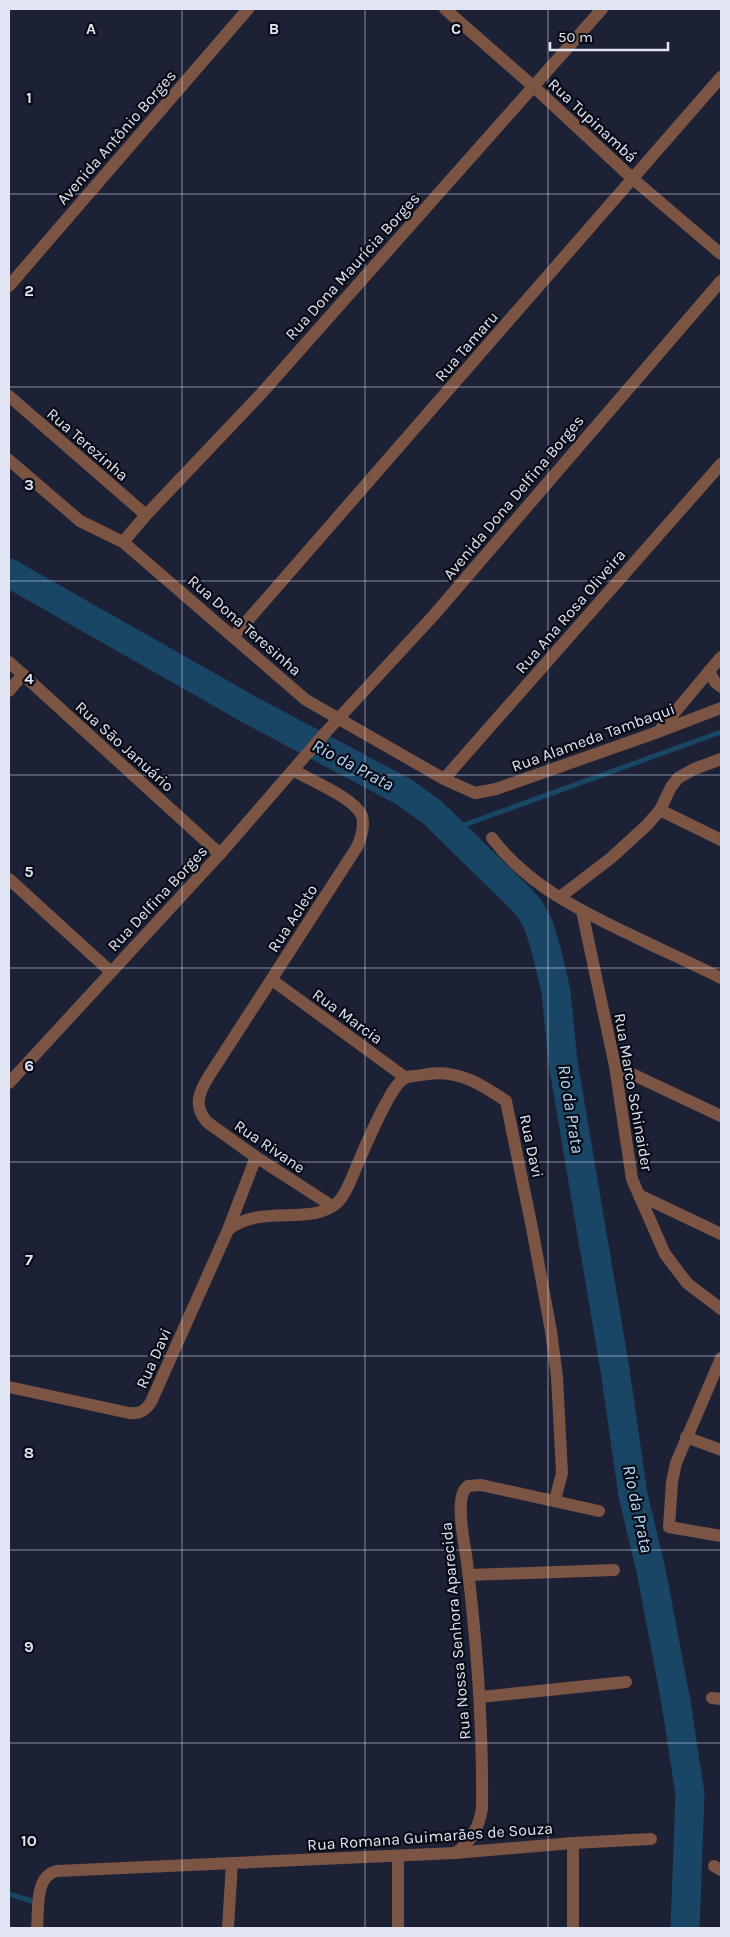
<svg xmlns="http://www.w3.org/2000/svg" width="730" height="1937" viewBox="0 0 730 1937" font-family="Karla,sans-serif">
<rect width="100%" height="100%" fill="#1c2136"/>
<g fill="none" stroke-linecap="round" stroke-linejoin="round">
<!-- stream -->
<g stroke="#1a4666" stroke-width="5">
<polyline points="450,830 721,732"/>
<polyline points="9,1894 35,1902"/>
</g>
<!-- river -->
<polyline stroke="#1a4666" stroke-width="29" points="9,573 250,710 404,792 432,812 520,898 530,909 539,926 547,953 556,992 563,1062 615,1370 633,1495 651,1570 676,1702 690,1794 685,1928"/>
<!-- minor -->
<g stroke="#7c5443" stroke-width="12">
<polyline points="445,9 534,87 633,179 721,254"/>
<polyline points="9,286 248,9"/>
<polyline points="9,396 146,515"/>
<polyline points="9,460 80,521 123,542 306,700 444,779 475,793 496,789 658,732 721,708"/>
<polyline points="123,542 146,515 260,395 602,9"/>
<polyline points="234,636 721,77"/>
<polyline points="9,662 220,854"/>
<polyline points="709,671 715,682 721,687"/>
<polyline points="9,691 23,674"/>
<polyline points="660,730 721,657"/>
<path d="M293,770c17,10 62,28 69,46 3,11 -1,22 -5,31l-148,229c-10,16 -16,30 -2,46l49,35 76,49"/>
<polyline points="444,779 721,464"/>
<polyline points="660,810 721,840"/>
<path d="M492,838c36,48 91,74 143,99 29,14 58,27 86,41"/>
<polyline points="9,879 111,972"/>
<polyline points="560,897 611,858 647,825 660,810 671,787 678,778 694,769 721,759"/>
<polyline points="582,911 615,1066 632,1179 665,1254 687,1283 721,1309"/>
<polyline points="272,980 406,1078"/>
<polyline points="615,1066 721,1116"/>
<polyline points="9,1083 220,854 326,732 434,615 721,281"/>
<polyline points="639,1195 721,1234"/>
<path d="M228,1230c32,-27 84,-3 110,-28 9,-9 13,-23 18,-34 9,-21 18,-43 29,-63 5,-9 12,-24 22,-28 4,-1 11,-1 15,-2 33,-7 58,8 84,26l26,127 19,103 6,46 5,96 -7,27"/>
<polyline points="721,1358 676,1463 672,1482 669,1527 721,1536"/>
<path d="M9,1387l120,26c11,1 16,-2 22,-11l77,-172 28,-73"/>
<polyline points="686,1437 721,1450"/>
<polyline points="469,1575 614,1570"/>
<polyline points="480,1697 626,1682"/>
<polyline points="712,1698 721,1699"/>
<path d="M455,1853c16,-10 24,-27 27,-44 1,-83 -5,-165 -15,-247 -2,-17 -14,-66 1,-76l13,-1 118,26"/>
<polyline points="714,1866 721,1870"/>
<path d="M37,1928c2,-18 -3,-52 20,-57l398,-18 118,-10 78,-4"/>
<polyline points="228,1928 232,1863"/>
<polyline points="398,1928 398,1856"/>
<polyline points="573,1928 573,1843"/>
</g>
</g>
<!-- grid -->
<path fill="none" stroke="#e1e5f4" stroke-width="1" stroke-opacity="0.55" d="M182,9v1919M365,9v1919M548,9v1919M9,194h712M9,387h712M9,581h712M9,775h712M9,968h712M9,1162h712M9,1356h712M9,1550h712M9,1743h712"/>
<g text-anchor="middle" stroke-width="4.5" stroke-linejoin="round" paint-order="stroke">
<!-- street labels -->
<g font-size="16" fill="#e1e5f4" stroke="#090b15">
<text transform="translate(593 120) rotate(43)" y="6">Rua Tupinambá</text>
<text transform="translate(116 137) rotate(-49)" y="6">Avenida Antônio Borges</text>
<text transform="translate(352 266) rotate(-48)" y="6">Rua Dona Maurícia Borges</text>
<text transform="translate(466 346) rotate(-49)" y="6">Rua Tamaru</text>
<text transform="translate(88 444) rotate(41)" y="6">Rua Terezinha</text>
<text transform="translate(513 497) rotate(-50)" y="6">Avenida Dona Delfina Borges</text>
<text transform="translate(570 611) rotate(-49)" y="6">Rua Ana Rosa Oliveira</text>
<text transform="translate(245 625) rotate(41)" y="6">Rua Dona Teresinha</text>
<text transform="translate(593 737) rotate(-20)" y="6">Rua Alameda Tambaqui</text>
<text transform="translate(125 746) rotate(42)" y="6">Rua Sāo Januário</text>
<text transform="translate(157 898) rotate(-47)" y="6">Rua Delfina Borges</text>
<text transform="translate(292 918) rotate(-57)" y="6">Rua Acleto</text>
<text transform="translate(348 1016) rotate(36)" y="6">Rua Marcia</text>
<text transform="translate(634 1092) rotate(80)" y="6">Rua Marco Schinaider</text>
<text transform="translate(270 1146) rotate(34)" y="6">Rua Rivane</text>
<text transform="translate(532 1146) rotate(78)" y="6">Rua Davi</text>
<text transform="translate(153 1358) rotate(-66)" y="6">Rua Davi</text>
<text transform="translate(455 1631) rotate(-95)" y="6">Rua Nossa Senhora Aparecida</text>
<text transform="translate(430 1836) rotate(-4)" y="6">Rua Romana Guimarães de Souza</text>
</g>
<!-- water labels -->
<g font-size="18" font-style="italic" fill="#b2d9fa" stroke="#090b15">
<text transform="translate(353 765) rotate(28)" y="6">Rio da Prata</text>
<text transform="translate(571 1109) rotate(81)" y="6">Rio da Prata</text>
<text transform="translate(638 1509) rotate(78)" y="6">Rio da Prata</text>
</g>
</g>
<g font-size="16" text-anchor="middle" font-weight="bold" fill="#e1e5f4" stroke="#090b15" stroke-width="4.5" stroke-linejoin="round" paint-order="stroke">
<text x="91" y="34">A</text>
<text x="274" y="34">B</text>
<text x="456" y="34">C</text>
<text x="29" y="103">1</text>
<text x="29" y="296">2</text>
<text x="29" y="490">3</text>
<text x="29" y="684">4</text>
<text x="29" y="877">5</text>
<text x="29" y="1071">6</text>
<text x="29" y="1265">7</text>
<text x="29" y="1458">8</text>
<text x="29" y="1652">9</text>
<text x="29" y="1846">10</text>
</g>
<!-- border -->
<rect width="730" height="1937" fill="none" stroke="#e1e5f4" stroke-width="20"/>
<!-- scale -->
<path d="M550 42v8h118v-8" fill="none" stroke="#e1e5f4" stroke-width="2.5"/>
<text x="558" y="42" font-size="15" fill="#e1e5f4" stroke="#090b15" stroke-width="4" paint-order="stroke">50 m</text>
</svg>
